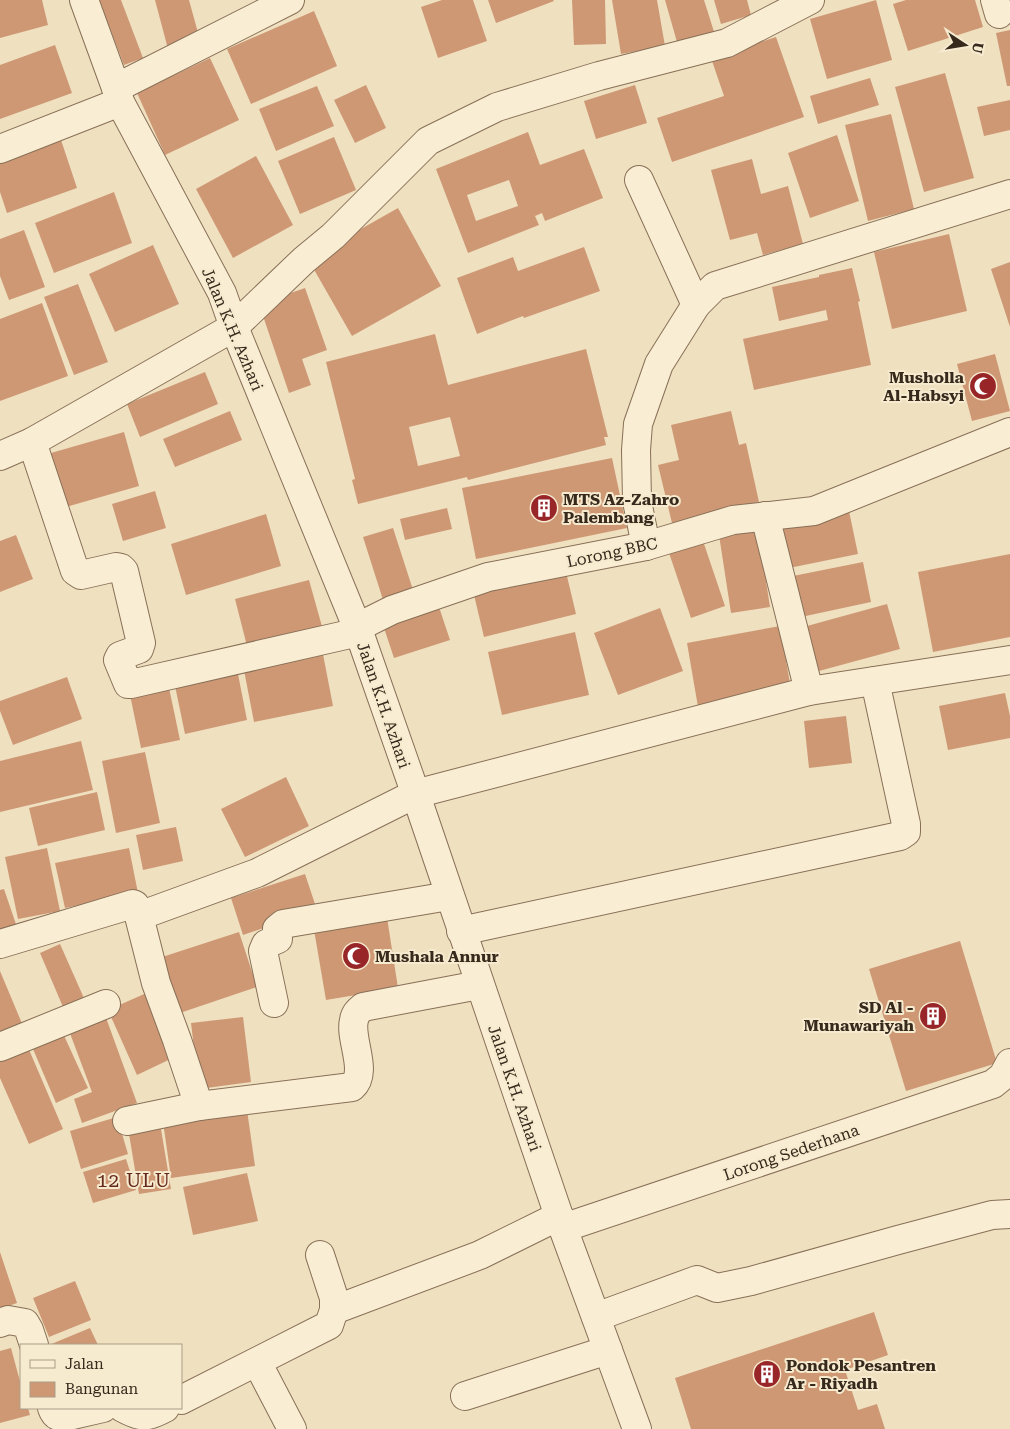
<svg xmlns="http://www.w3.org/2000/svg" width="1010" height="1429" viewBox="0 0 1010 1429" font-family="'Roboto Serif',serif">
<rect width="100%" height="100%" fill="#efe0c0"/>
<!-- building -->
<g fill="#ce9875" fill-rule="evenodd">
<polygon points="0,0 42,0 48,25 0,38"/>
<polygon points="99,0 121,0 143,58 124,65"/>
<polygon points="155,0 189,0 200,40 168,49"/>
<polygon points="442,0 473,0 487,41 438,58 421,7"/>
<polygon points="488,0 553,0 554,1 496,23"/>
<polygon points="572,0 605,0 606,44 574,45"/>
<polygon points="612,0 657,0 665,46 621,54"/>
<polygon points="665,0 704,0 716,38 679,49"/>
<polygon points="714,0 747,0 751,15 721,24"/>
<polygon points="876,0 892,60 827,79 810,19"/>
<polygon points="906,0 975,0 983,27 908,51 893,4"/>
<polygon points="314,11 337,66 251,104 227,49"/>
<polygon points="1010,30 1010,86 1007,86 996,33"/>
<polygon points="776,37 804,117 672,162 657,118 724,96 711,58"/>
<polygon points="55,45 72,93 0,119 0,65"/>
<polygon points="210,58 239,120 165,155 137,93"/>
<polygon points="945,73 974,178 924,192 895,87"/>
<polygon points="870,78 879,105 818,124 810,96"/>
<polygon points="366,85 386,128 355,143 334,100"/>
<polygon points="635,85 647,123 596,139 584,101"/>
<polygon points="317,86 334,126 276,151 259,109"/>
<polygon points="1010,100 1010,130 984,136 977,107"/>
<polygon points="891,114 914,209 868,221 845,125"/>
<path d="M528,132l12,33 44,-16 19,49 -58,23 -3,-8 -7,3 4,9 -71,28 -32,-84zM509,180l9,26 -42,15 -9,-26z"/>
<polygon points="837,135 859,201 810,218 788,153"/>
<polygon points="60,137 77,188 7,213 0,192 0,158"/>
<polygon points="334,137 356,190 300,214 278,161"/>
<polygon points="256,156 293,225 233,258 196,189"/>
<polygon points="752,159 761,194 788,186 803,244 763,255 757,233 730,240 711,170"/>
<polygon points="114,192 132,243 54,273 35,223"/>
<polygon points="398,208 441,286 352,336 308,259"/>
<polygon points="24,230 45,287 9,300 0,276 0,239"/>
<polygon points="949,234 967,311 892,329 874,252"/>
<polygon points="153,245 179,304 115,332 89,274"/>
<polygon points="584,247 600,291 524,318 523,316 477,334 457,278 513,257 518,271"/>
<polygon points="1010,262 1010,327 991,269"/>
<polygon points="852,268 860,301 858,302 871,365 754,390 743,339 828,320 826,310 779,321 772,287 819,277 819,275"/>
<polygon points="78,284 108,362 74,375 44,297"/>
<polygon points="305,288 327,350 302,359 311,385 289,393 259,304"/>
<polygon points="42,303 68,376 0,401 0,319"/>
<path d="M435,334l13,51 138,-36 22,88h-4l2,8 -138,35 -1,-3 -109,27 -6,-24 3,-1 -29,-117zM450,417l10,39 -42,10 -9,-39z"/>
<polygon points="995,354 1010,411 972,421 957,364"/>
<polygon points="205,372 218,404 140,437 127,404"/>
<polygon points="230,411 242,440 175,467 163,439"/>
<polygon points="731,411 739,445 746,443 759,502 672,523 658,465 679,460 671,425"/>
<polygon points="124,432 139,486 66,507 51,453"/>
<polygon points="612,458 627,528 476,559 462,488"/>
<polygon points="155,491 166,528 123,541 112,504"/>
<polygon points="447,508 452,529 405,540 400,519"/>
<polygon points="849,511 858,554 784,569 776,527"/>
<polygon points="266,514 281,566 186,595 171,544"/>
<polygon points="393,528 414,593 384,603 363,537"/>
<polygon points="758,529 770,607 731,613 719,535"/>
<polygon points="16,535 33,579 0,592 0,541"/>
<polygon points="701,535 725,606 691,618 667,547"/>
<polygon points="1010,554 1010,637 933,652 918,572"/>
<polygon points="863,562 871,602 801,617 793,576"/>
<polygon points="566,572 576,614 484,637 474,595"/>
<polygon points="309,580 323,630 248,650 235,599"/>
<polygon points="887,604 900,649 819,671 807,626"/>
<polygon points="439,607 450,640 394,658 383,625"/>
<polygon points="660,608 683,671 618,695 594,633"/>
<polygon points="780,626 791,689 698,707 687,643"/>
<polygon points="575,632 589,695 502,715 488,652"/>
<polygon points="322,649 333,706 254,722 243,665"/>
<polygon points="237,669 247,720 185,734 174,681"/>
<polygon points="67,677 82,719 13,745 0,711 0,701"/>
<polygon points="168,683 180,740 141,748 129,690"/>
<polygon points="1005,693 1010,716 1010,738 948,750 939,706"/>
<polygon points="846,716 852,763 809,768 804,721"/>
<polygon points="81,741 93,790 0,812 0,761"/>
<polygon points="145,752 160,823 116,833 102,761"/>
<polygon points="286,777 309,826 245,857 221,809"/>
<polygon points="97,792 105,830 38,846 29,808"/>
<polygon points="176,827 183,861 143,870 136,835"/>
<polygon points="47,848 60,911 18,919 5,857"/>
<polygon points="129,848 138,893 65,908 55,863"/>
<polygon points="305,874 317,910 243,935 231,898"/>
<polygon points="4,889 20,936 0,943 0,890"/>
<polygon points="386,911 398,988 326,1000 313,924"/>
<polygon points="239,932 257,987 171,1016 153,960"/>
<polygon points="960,941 997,1063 906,1091 869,969"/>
<polygon points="60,944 87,1005 66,1014 40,953"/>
<polygon points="0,971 26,1033 0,1045"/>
<polygon points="151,991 179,1055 137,1075 108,1010"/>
<polygon points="105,1015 137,1103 82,1123 74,1099 92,1092 68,1028"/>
<polygon points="243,1017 251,1082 199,1089 191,1023"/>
<polygon points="61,1029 88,1088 56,1103 30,1042"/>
<polygon points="27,1045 63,1129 29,1144 0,1078 0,1057"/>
<polygon points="246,1103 255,1166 171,1178 162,1115"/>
<polygon points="117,1117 128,1154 81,1169 70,1131"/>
<polygon points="160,1123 171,1189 139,1194 128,1128"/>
<polygon points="126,1159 136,1190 93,1203 83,1172"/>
<polygon points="247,1173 258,1221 193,1235 183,1187"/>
<polygon points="0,1252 17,1303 0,1309"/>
<polygon points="75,1281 91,1320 49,1337 33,1298"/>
<polygon points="874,1312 888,1355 845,1370 858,1410 877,1404 885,1429 691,1429 675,1378"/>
<polygon points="90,1328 98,1345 49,1345"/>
<polygon points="11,1348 21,1385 21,1408 28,1408 30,1415 0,1423 0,1351"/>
</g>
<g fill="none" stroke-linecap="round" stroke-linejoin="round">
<!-- minor casing -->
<g stroke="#887057" stroke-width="30">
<g id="minor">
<polyline points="84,0 116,88 120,102 222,293 234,327 359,632 417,798 563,1228 637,1429"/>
<polyline points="995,0 999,14"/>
<polyline points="116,88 290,0"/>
<polyline points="0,149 120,102"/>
<polyline points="639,180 696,305"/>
<polyline points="0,456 32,442"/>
<polyline points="765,516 809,691"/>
<polyline points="646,546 637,501 636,450 638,424 659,364 696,305 715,286 1010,194"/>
<polyline points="356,628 392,610 488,577 646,546 733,520 814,511 1010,432"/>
<polyline points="359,632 131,684 128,684 118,660 120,656 139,649 141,643 124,571 121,568 116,567 81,575 75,571 32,442 234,327 304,260 333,236 428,141 497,107 599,76 727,43 810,0"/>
<polyline points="139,916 257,873 415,794 809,691 1010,660"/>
<polyline points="461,931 900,836 906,832 906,824 875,681"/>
<polyline points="0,944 133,904 135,905 139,916 156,983 177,1040 199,1106"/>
<polyline points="274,1003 263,951 266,944 278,939 277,929 283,924 449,896"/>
<polyline points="0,1047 106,1004"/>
<path d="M127,1121l72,-15 153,-19c17,-15 -3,-48 2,-67 1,-6 4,-9 9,-13l116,-22"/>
<polyline points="563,1228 993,1084 1003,1076 1010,1063"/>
<polyline points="334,1310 480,1255 559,1216"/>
<polyline points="596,1317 697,1280 717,1288 751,1281 898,1240 992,1215 1010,1214"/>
<polyline points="0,1323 8,1320 25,1323 29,1330 34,1345"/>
<polyline points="257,1362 292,1429"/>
<polyline points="465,1396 608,1350"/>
<polyline points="181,1400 329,1325 334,1310 334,1298 320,1255"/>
<path d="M52,1408c2,6 5,9 12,9l39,-9"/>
<path d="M123,1408c19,10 23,10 42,0"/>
</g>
</g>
<!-- minor -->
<use href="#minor" stroke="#f9edd3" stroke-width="28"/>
</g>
<!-- icons -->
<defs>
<g id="mosque-disc" transform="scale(1.4375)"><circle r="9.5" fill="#982629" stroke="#f6eacf"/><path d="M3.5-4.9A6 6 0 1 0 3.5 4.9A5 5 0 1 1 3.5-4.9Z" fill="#fff"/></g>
<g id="building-disc" transform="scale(1.4375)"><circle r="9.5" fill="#982629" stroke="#f6eacf"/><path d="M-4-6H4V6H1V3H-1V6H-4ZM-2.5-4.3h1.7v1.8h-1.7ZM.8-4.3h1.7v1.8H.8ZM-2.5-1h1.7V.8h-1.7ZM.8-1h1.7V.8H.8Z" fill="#fff"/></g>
</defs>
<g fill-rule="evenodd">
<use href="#mosque-disc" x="983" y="386"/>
<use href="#building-disc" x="544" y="508"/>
<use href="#mosque-disc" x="356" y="956"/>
<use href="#building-disc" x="933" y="1016"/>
<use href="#building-disc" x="767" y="1374"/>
</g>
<g text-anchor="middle" stroke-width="4" stroke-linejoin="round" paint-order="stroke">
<!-- street labels -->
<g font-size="16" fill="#37291c" stroke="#f6eacf">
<text transform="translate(233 329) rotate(67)" y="6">Jalan K.H. Azhari</text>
<text transform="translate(612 552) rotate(-12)" y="6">Lorong BBC</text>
<text transform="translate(384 705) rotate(71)" y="6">Jalan K.H. Azhari</text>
<text transform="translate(515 1088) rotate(71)" y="6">Jalan K.H. Azhari</text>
<text transform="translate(791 1152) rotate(-19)" y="6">Lorong Sederhana</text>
</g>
<!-- poi labels -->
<g font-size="16" font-weight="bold" fill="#37291c" stroke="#f6eacf" text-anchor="start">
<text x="964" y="383" text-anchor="end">Musholla<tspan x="964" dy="18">Al-Habsyi</tspan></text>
<text x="563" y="505">MTS Az-Zahro<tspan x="563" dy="18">Palembang</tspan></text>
<text x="375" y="962">Mushala Annur</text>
<text x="914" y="1013" text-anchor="end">SD Al -<tspan x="914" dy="18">Munawariyah</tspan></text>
<text x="786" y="1371">Pondok Pesantren<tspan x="786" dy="18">Ar - Riyadh</tspan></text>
</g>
<!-- quarter labels -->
<g font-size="19" letter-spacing="1" fill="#65291b" stroke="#f6eacf">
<text x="134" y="1187">12 ULU</text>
</g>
</g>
<!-- legend -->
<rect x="20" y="1344" width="162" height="65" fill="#f6eacf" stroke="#aa9d87"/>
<rect x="30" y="1360" width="25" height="8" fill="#f9edd3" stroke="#aa9d87"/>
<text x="65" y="1369" font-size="15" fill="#37291c">Jalan</text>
<rect x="30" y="1382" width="25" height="15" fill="#ce9875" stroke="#aa9d87"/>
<text x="65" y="1394" font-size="15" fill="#37291c">Bangunan</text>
<!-- north arrow -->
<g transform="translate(965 45) rotate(102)" stroke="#f6eacf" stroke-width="4" paint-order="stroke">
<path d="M0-4L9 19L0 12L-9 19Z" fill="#37291c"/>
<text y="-8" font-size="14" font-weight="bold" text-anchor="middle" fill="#37291c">U</text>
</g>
</svg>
